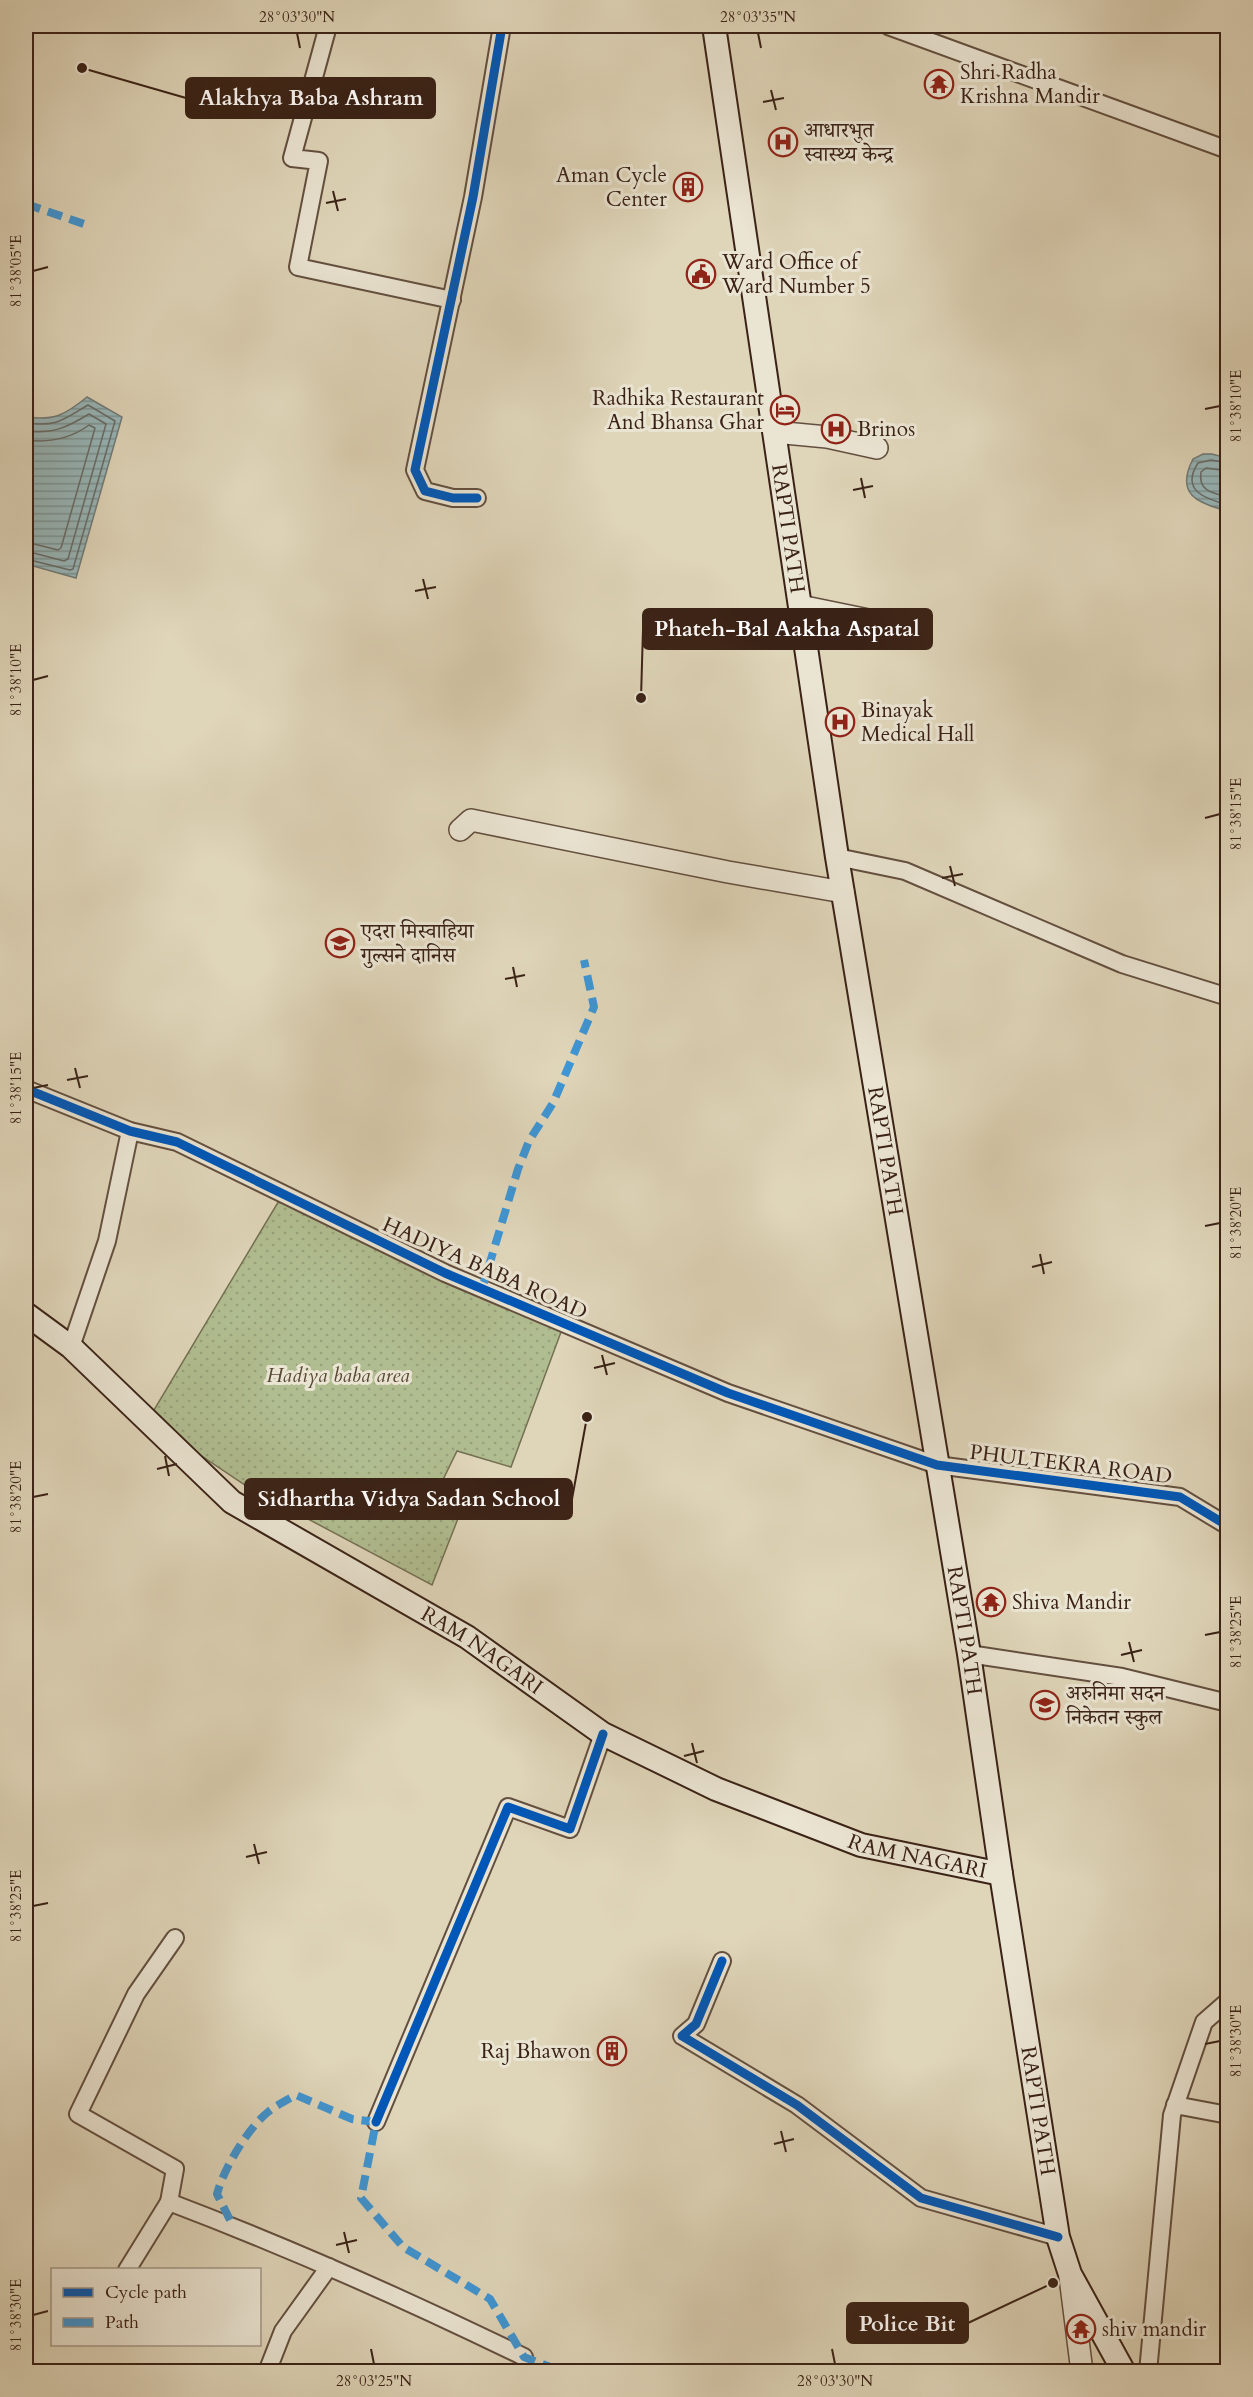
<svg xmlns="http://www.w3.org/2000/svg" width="1253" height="2397" viewBox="0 0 1253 2397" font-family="Cardo,'Noto Serif Devanagari',serif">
<defs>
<pattern id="park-dots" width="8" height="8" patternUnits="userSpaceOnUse" patternTransform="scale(1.5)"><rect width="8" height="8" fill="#b0bd90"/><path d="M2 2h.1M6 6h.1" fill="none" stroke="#98a27b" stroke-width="1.8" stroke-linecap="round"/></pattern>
<pattern id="water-rules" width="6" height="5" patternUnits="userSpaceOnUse" patternTransform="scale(1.5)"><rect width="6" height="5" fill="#97b6b9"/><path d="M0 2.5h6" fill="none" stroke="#7c9495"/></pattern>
</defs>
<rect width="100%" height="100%" fill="#dfd5b9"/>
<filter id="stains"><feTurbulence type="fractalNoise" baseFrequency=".00333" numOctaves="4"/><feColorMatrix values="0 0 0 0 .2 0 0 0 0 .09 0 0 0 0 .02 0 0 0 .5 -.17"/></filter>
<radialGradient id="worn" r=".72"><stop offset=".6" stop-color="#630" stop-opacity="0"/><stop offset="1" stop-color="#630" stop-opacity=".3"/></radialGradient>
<!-- park -->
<polygon fill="url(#park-dots)" stroke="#757053" stroke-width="1.5" points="283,1194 564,1324 511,1467 457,1451 436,1494 451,1506 459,1516 432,1585 248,1487 148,1420"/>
<!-- water -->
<g fill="url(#water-rules)" stroke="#727b78" stroke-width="1.5">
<path d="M87,397l35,20 -46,161 -50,-14v-147c28,4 39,-2 61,-20z"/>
<path d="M1203,454h9l15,4v53c-30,-8 -52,-17 -34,-52z"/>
</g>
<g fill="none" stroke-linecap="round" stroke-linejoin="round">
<!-- shore -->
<g stroke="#686c68" stroke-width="1.5">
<path d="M26,423c31,4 37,-3 62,-18l27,16 -42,148 -3,1 -44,-11"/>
<path d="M26,431c27,3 40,-3 63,-17l17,10 -38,135 -4,2 -38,-10"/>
<path d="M26,440c23,3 44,-1 63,-15l6,3 -34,120 -3,2 -32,-8"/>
<path d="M1228,463l-17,-3 -13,3c-18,28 8,36 30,42"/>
<path d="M1228,471l-22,-3 -5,4c-3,19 11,21 27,25"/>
</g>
<!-- minor casing -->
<g stroke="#634f3f" stroke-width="20">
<g id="minor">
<polyline points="328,26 292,158 319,161 298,267 452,300"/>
<polyline points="888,26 1228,150"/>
<polyline points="477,498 453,498 425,491 415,470 473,197 502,26"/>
<polyline points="837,857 905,871 1122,964 1228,997"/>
<polyline points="26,1089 130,1131 177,1142 445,1273 728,1393 937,1465 1180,1497 1228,1526"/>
<polyline points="71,1347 107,1241 130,1131"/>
<polyline points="969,1654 1122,1677 1228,1703"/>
<polyline points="722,1961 696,2024 682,2036 797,2105 921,2198 1058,2237"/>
<polyline points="1175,2105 1228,2115"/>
<polyline points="376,2122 508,1807 570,1829 603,1734"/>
<polyline points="169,2202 175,2169 78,2114 136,1994 175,1938"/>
<path d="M127,2270l42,-68c121,46 238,98 355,155"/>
<polyline points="267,2372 283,2331 329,2267"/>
<polyline points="1148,2372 1172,2115 1204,2022 1228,2001"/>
</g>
</g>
<!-- tertiary casing -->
<g stroke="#634f3f" stroke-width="24">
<g id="tertiary">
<polyline points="774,432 827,437 877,448"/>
<polyline points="800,606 883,623"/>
<polyline points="460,830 471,820 728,872 843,892"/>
<polyline points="1070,2277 1082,2372"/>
</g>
</g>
<!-- secondary casing -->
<g stroke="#3a2216" stroke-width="26">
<g id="secondary">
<path id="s1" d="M714,26l123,831 132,797 32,220 57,363 12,37 54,98"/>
<path id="s2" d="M26,1314l45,33 161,155 235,135 136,97 113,55 145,56 140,29"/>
</g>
</g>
<!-- minor -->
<use href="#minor" stroke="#eae4d2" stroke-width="16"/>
<!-- tertiary -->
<use href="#tertiary" stroke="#eae4d2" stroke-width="21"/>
<!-- secondary -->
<use href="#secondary" stroke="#eae4d2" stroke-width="22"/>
<!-- quiet -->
<g stroke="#3e95d4" stroke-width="8" stroke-dasharray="15 8" stroke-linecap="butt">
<polyline points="26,204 84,224"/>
<polyline points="482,1289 518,1169 529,1141 553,1103 594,1007 584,960"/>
<path d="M230,2220l-13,-26c7,-26 31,-66 51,-82 9,-7 19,-12 28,-17l56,24 24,3 -15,76 42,49 87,52 34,58 39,15"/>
</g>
<!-- cycleway casing -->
<g stroke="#eae4d2" stroke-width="13">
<g id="cycleway">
<polyline points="477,498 453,498 425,491 415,470 473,197 502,26"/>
<polyline points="26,1089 130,1131 177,1142 445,1273 728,1393 937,1465 1180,1497 1228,1526"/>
<polyline points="722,1961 696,2024 682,2036 797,2105 921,2198 1058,2237"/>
<polyline points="376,2122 508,1807 570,1829 603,1734"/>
</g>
</g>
<!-- cycleway -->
<use href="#cycleway" stroke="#0057b8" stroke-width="9"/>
</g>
<!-- ticks -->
<path fill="none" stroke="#3a2216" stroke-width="2" d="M297,33l3,15M758,33l3,15M771,90l5,20M763,102l21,-4M333,191l5,20M326,203l20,-4M33,271l15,-4M1205,409l15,-3M861,478l4,20M853,490l20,-4M423,579l5,20M415,591l21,-4M33,680l15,-4M1205,818l15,-4M950,866l5,20M942,878l21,-4M513,967l4,20M505,979l20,-4M75,1068l5,20M67,1080l21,-4M33,1088l15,-3M1205,1226l15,-3M1040,1254l4,20M1032,1267l20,-5M602,1355l5,20M594,1368l21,-5M165,1456l4,20M157,1469l20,-5M33,1497l15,-3M1205,1635l15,-3M1129,1642l5,20M1121,1655l21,-5M692,1743l5,20M684,1756l20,-5M254,1844l5,20M246,1857l21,-5M33,1906l15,-3M1205,2044l15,-3M781,2131l5,21M774,2144l20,-5M344,2232l5,21M336,2245l21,-5M33,2315l15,-4M371,2349l3,15M832,2349l3,15"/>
<!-- icons -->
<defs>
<g id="temple-ring" transform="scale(1.5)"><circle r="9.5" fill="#eae4d2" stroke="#8f2418" stroke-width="1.5"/><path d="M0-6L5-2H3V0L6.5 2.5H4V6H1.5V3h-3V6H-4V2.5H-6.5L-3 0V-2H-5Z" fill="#8f2418"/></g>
<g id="hospital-ring" transform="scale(1.5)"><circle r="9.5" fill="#eae4d2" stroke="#8f2418" stroke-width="1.5"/><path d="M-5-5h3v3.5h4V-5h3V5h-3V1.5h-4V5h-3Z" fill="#8f2418"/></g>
<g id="building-ring" transform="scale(1.5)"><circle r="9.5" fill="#eae4d2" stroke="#8f2418" stroke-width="1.5"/><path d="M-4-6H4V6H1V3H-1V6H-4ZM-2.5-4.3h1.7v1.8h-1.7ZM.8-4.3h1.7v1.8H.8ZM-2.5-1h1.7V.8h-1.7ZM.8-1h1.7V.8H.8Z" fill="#8f2418"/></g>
<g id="civic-ring" transform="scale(1.5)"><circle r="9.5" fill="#eae4d2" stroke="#8f2418" stroke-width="1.5"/><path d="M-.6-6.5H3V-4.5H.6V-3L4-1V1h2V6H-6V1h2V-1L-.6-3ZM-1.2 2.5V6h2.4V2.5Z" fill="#8f2418"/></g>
<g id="hotel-ring" transform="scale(1.5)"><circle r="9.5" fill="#eae4d2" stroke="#8f2418" stroke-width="1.5"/><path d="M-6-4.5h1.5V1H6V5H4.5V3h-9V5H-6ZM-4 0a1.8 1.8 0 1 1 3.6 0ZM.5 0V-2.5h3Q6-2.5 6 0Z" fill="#8f2418"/></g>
<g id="school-ring" transform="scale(1.5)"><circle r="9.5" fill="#eae4d2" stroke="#8f2418" stroke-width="1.5"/><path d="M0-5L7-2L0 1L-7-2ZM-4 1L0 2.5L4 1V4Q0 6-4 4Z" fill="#8f2418"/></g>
</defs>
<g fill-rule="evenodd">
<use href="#temple-ring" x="939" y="84"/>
<use href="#hospital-ring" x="783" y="142"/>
<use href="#building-ring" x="688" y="187"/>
<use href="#civic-ring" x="701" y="274"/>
<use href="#hotel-ring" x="785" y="410"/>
<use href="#hospital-ring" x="836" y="429"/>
<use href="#hospital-ring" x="840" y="722"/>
<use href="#school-ring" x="340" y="943"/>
<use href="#temple-ring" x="991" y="1602"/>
<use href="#school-ring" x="1045" y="1705"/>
<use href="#building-ring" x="612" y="2051"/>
<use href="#temple-ring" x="1081" y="2329"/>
</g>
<g text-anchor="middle" stroke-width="6" stroke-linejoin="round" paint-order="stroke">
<!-- poi labels -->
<g font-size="21" fill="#3a2216" stroke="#eae4d2" text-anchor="start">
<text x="960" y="79">Shri Radha<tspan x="960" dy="24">Krishna Mandir</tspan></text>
<text x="804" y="137">आधारभुत<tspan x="804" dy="24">स्वास्थ्य केन्द्र</tspan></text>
<text x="667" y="182" text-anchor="end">Aman Cycle<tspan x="667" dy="24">Center</tspan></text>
<text x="722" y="269">Ward Office of<tspan x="722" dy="24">Ward Number 5</tspan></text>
<text x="764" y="405" text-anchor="end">Radhika Restaurant<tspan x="764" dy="24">And Bhansa Ghar</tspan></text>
<text x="857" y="436">Brinos</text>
<text x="861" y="717">Binayak<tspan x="861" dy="24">Medical Hall</tspan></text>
<text x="361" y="938">एदरा मिस्वाहिया<tspan x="361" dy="24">गुल्सने दानिस</tspan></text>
<text x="1012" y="1609">Shiva Mandir</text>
<text x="1066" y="1700">अरुनिमा सदन<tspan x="1066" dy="24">निकेतन स्कुल</tspan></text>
<text x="591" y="2058" text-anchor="end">Raj Bhawon</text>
<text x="1102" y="2336">shiv mandir</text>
</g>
<!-- street labels -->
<g font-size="21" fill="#3a2216" stroke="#eae4d2">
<text dy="7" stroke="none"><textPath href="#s1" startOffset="508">RAPTI PATH</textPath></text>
<text dy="7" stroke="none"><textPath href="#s1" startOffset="1138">RAPTI PATH</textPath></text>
<text transform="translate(485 1268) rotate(24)" y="7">HADIYA BABA ROAD</text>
<text transform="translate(1071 1464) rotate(7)" y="7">PHULTEKRA ROAD</text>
<text dy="7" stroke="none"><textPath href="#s1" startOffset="1624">RAPTI PATH</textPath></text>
<text dy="7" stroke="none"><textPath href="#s2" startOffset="570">RAM NAGARI</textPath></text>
<text dy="7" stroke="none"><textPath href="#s2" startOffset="1056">RAM NAGARI</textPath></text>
<text dy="7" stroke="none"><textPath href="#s1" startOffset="2110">RAPTI PATH</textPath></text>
</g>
<!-- park labels -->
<g font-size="21" font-style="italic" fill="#584934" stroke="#eae4d2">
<text x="338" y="1382">Hadiya baba area</text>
</g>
</g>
<!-- callouts -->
<path fill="none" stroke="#3a2216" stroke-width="2" d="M82 68L186 98M641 698L643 629M587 1417L572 1499M1053 2283L968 2323"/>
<g fill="#3a2216" stroke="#eae4d2" stroke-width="2">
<circle cx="82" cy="68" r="6"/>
<circle cx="641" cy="698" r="6"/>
<circle cx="587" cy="1417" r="6"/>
<circle cx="1053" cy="2283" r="6"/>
</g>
<g fill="#3a2216" stroke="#3a2216" stroke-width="2">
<rect x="186" y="78" width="249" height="40" rx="6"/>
<rect x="643" y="609" width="289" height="40" rx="6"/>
<rect x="245" y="1479" width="327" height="40" rx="6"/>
<rect x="847" y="2303" width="121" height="40" rx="6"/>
</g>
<g font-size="22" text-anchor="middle" font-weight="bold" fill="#fff">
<text x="311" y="105">Alakhya Baba Ashram</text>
<text x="787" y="636">Phateh-Bal Aakha Aspatal</text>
<text x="409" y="1506">Sidhartha Vidya Sadan School</text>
<text x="907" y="2331">Police Bit</text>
</g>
<!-- margin -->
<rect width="1253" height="2397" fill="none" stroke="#dfd5b9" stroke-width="66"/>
<!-- legend -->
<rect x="51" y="2268" width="210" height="78" fill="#eae4d2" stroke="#a49687" stroke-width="1.5"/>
<rect x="63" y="2288" width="30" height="9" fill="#0057b8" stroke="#a49687" stroke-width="1.5"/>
<text x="105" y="2298" font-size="18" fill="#3a2216">Cycle path</text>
<rect x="63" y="2318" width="30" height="9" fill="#3e95d4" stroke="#a49687" stroke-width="1.5"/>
<text x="105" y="2328" font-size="18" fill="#3a2216">Path</text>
<rect x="33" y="33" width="1187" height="2331" fill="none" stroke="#3a2216" stroke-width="2"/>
<g font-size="15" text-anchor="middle" fill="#3a2216">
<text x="297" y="22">28°03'30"N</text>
<text x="758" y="22">28°03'35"N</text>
<text transform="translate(16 271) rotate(-90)" y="5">81°38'05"E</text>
<text transform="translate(1236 406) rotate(-90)" y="5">81°38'10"E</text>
<text transform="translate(16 680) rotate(-90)" y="5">81°38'10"E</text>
<text transform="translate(1236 814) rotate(-90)" y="5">81°38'15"E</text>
<text transform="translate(16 1088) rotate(-90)" y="5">81°38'15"E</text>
<text transform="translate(1236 1223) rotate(-90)" y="5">81°38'20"E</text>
<text transform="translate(16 1497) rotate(-90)" y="5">81°38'20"E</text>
<text transform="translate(1236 1632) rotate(-90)" y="5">81°38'25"E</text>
<text transform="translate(16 1906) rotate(-90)" y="5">81°38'25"E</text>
<text transform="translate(1236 2041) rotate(-90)" y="5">81°38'30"E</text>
<text transform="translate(16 2315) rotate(-90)" y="5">81°38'30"E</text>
<text x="374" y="2386">28°03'25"N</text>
<text x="835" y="2386">28°03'30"N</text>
</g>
<rect width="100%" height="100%" filter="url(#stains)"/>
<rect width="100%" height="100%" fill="url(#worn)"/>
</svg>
